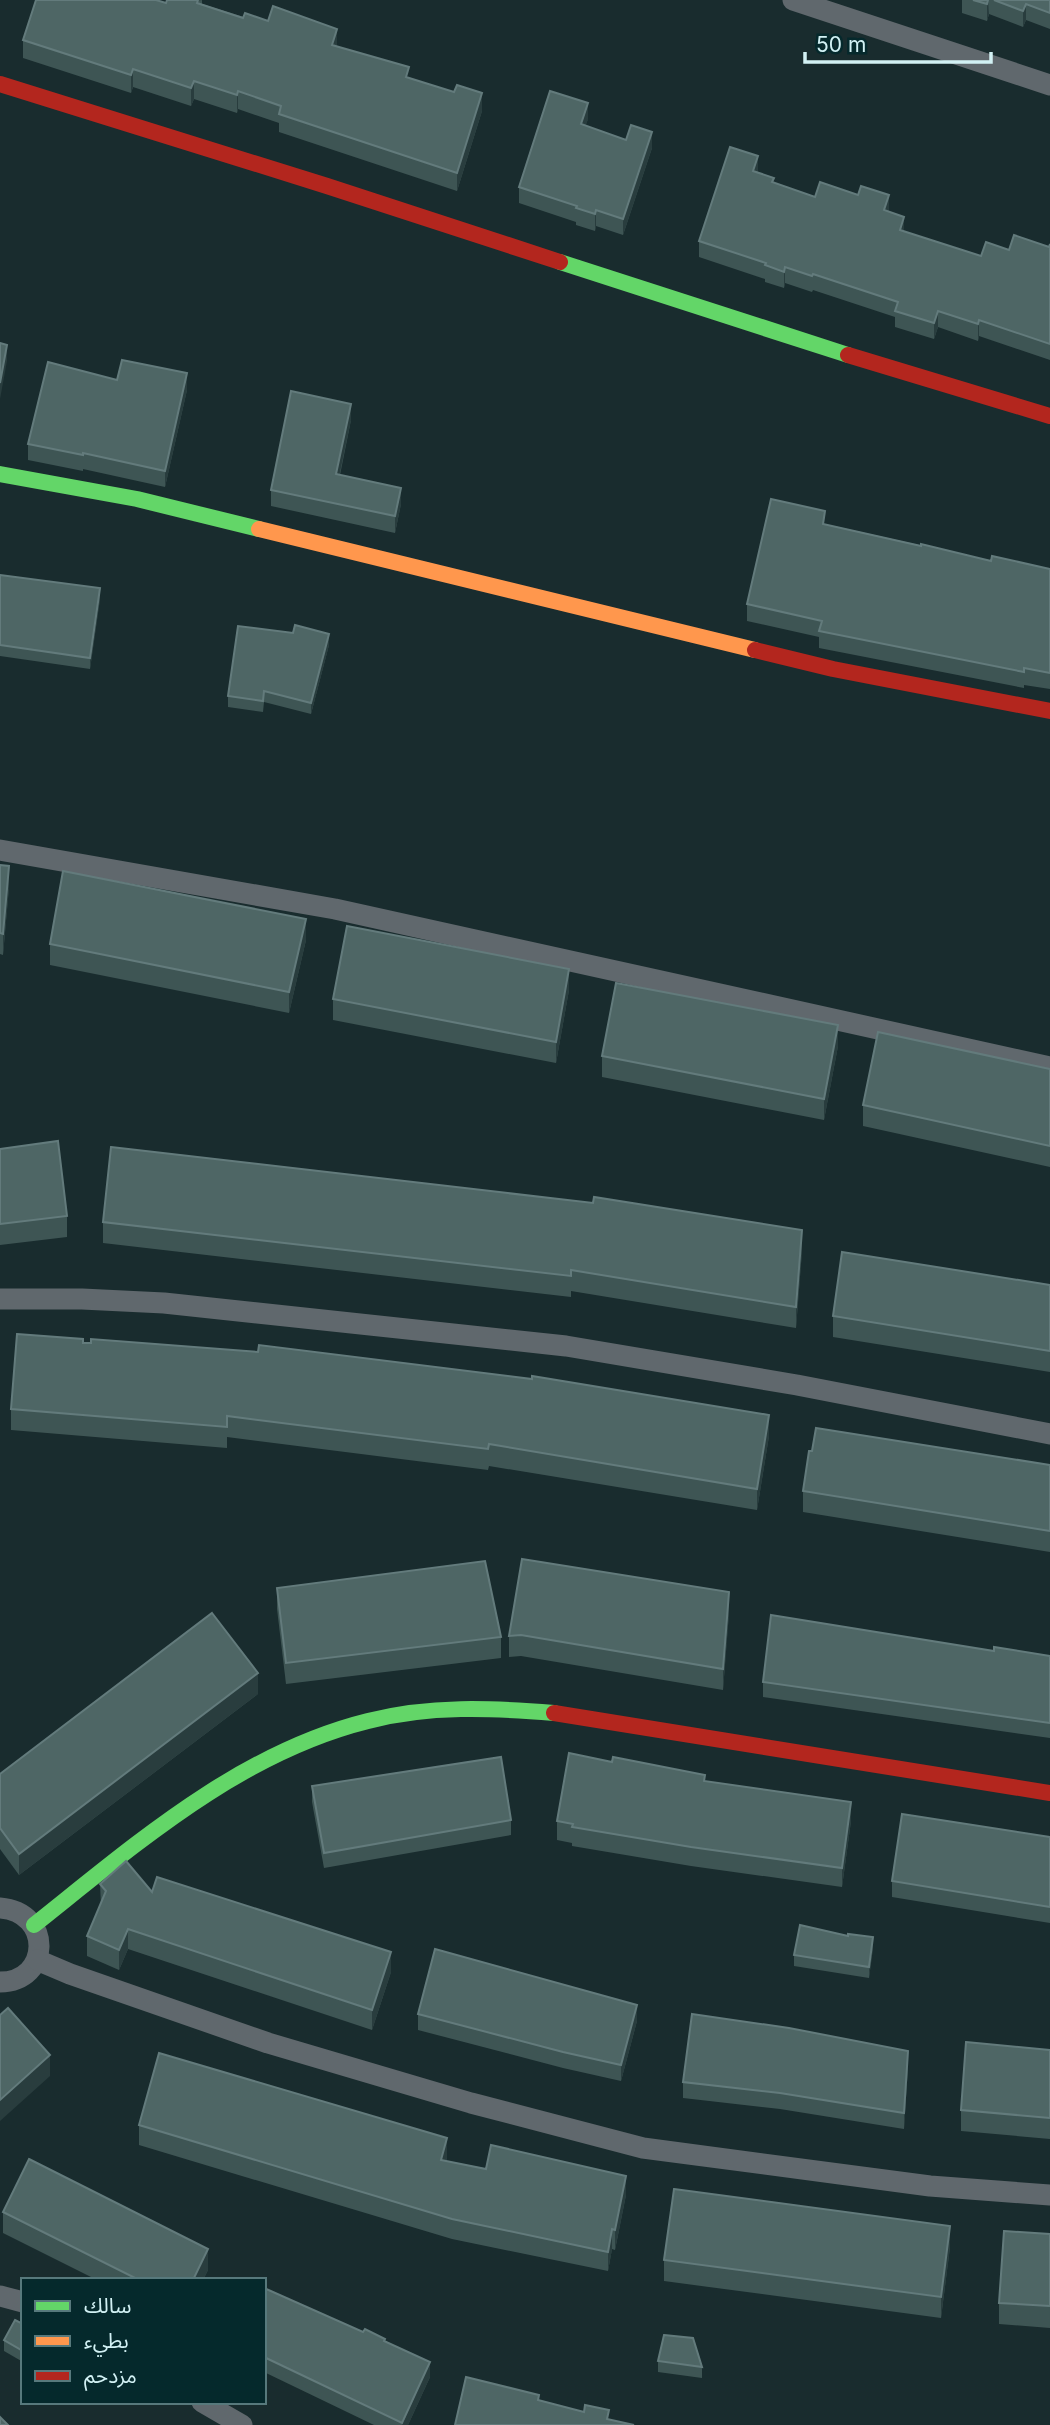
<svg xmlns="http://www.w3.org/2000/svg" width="1050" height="2425" viewBox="0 0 1050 2425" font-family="Inter,'Noto Sans Arabic',sans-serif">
<rect width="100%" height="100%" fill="#192c2e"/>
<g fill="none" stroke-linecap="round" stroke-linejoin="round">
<!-- street -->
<g stroke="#60686d" stroke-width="21">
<polyline points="793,0 1050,85"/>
<polyline points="0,850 335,909 1050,1067"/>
<polyline points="0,1299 82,1299 164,1303 566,1346 797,1385 1050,1434"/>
<path d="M0,1908c53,4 51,74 0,74"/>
<polyline points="37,1960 70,1974 268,2043 471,2103 643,2148 930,2186 1050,2195"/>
<polyline points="0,2296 23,2302"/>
<polyline points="202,2402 242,2425"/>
</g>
<!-- fast -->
<g stroke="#63d668" stroke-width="16">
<polyline points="560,262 848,355"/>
<polyline points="0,474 137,499 259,529"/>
<path d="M34,1925c102,-81 205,-172 334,-204 61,-16 125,-13 186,-8"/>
</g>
<!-- slow -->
<polyline stroke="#ff974d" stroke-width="16" points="259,529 755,650"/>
<!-- jam -->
<g stroke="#b3261e" stroke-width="16">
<polyline points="0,84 327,186 560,262"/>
<polyline points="848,355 1050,416"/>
<polyline points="755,650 833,669 1050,711"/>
<polyline points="554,1713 1050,1793"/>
</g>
</g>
<!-- wall -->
<g fill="#3e5554">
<polygon points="202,0 202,4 337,46 482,111 457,191 279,132 279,123 238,109 237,113 194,99 191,106 133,87 131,93 23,58 23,40 166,3"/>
<polygon points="962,0 1050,0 1050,29 1026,20 1023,27 989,14 987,21 962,13"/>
<polygon points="588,119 585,126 652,148 623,235 596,226 595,231 576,225 576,222 519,203 519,187"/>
<polygon points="758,173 774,183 815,197 889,212 904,232 981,256 1009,250 1049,247 1050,244 1050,360 979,336 978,341 938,327 934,339 895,327 895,317 813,290 812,292 785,283 784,288 765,282 765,279 699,257 699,241"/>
<polygon points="187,390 165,487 83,469 83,471 28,460 28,444"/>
<polygon points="351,420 340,475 401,504 395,533 271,506 271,490"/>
<polygon points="825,524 991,561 1050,569 1050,689 1024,685 1024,688 819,648 819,637 747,621 747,604"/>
<polygon points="0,575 100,599 90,669 0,656"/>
<polygon points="293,633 329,645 311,714 264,702 263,712 228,707 228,696"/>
<polygon points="0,865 9,887 3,955 0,954"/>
<polygon points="306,940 289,1013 50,965 50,944"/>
<polygon points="569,990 556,1063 333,1020 333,999"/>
<polygon points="838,1046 824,1120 602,1077 602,1056"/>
<polygon points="1050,1069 1050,1167 863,1126 863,1105"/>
<polygon points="0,1149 67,1216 67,1237 0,1245"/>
<polygon points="103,1222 802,1251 796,1328 571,1291 571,1297 103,1243"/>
<polygon points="1050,1285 1050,1372 833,1337 833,1316"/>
<polygon points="83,1343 769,1436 757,1510 489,1466 488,1470 227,1437 227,1448 11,1430 11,1409"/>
<polygon points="1050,1465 1050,1552 803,1512 803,1491"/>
<polygon points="277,1588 501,1637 501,1658 286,1684 277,1609"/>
<polygon points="729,1613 723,1690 521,1656 509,1657 509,1636"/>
<polygon points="994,1651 1050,1656 1050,1738 763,1697 763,1682"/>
<polygon points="258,1694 19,1875 0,1849 0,1774"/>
<polygon points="705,1781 851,1821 842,1887 691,1866 572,1846 572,1843 557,1840 557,1821"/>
<polygon points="312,1786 511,1820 511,1835 324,1868 312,1802"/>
<polygon points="1050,1837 1050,1923 892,1897 892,1881"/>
<polygon points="100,1884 152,1892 391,1972 372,2030 128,1949 119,1970 87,1956 87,1936 101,1905"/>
<polygon points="873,1948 869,1978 794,1966 794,1955"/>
<polygon points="418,2014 637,2021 621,2081 563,2068 418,2030"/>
<polygon points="1050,2050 1050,2139 961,2131 961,2110"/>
<polygon points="908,2067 904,2129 780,2109 683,2098 683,2082"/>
<polygon points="139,2125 447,2158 446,2161 626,2195 615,2250 612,2249 608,2271 452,2239 139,2145"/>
<polygon points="3,2212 208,2270 203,2280 97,2280 3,2233"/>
<polygon points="1050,2234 1050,2328 999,2324 999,2303"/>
<polygon points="950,2247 941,2318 664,2281 664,2260"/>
<polygon points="264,2288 385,2342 430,2377 408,2425 374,2425 264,2372"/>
<polygon points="23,2324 23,2362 4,2351 4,2340"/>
<polygon points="658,2361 702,2367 702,2378 658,2372"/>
</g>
<!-- shaded-wall -->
<g fill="#293d3e">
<polygon points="988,0 989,14 987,21 987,4"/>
<polygon points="1026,4 1026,20 1023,27 1023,11"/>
<polygon points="337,29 337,47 332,45"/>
<polygon points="133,69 133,87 131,93 131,75"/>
<polygon points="194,81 194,99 191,106 191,88"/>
<polygon points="238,91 238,109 237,113 237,95"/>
<polygon points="482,93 482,111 457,191 457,173"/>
<polygon points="588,103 588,119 581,141 581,124"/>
<polygon points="652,132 652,148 623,235 623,219"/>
<polygon points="758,156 758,173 753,171"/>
<polygon points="889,195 889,211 884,226 884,210"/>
<polygon points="596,210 596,226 595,231 595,214"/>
<polygon points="904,217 904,233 900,230"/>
<polygon points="785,267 785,283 784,288 784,272"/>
<polygon points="938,311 938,327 934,339 934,323"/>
<polygon points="979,320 979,336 978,341 978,324"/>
<polygon points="7,345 7,361 0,399 0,383"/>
<polygon points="187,373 187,390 165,487 165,471"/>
<polygon points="351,404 351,420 336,491 336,474"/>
<polygon points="401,488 401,504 395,533 395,516"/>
<polygon points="100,588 100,599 90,669 90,658"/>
<polygon points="329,634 329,645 311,714 311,703"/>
<polygon points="9,866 9,887 3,955 3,934"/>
<polygon points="306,919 306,940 289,1013 289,992"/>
<polygon points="569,969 569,990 556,1063 556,1042"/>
<polygon points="838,1025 838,1046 824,1120 824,1099"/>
<polygon points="802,1230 802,1251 796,1328 796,1307"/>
<polygon points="769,1415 769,1436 757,1510 757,1489"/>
<polygon points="729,1592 729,1613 723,1690 723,1669"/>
<polygon points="258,1673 258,1694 19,1875 19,1854"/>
<polygon points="851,1802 851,1821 842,1887 842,1868"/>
<polygon points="128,1929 128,1949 119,1970 119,1950"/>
<polygon points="873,1937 873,1948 869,1978 869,1967"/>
<polygon points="391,1952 391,1972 372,2030 372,2010"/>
<polygon points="637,2005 637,2021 621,2081 621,2065"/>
<polygon points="908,2051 908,2067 904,2129 904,2113"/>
<polygon points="50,2055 50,2076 0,2121 0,2100"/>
<polygon points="447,2138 447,2158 441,2179 441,2160"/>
<polygon points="626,2176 626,2195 615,2250 615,2230"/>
<polygon points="950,2226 950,2247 941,2318 941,2297"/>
<polygon points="612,2229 612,2249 608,2271 608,2252"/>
<polygon points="208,2249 208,2270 203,2280 193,2280"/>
<polygon points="430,2362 430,2377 408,2425 402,2425"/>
</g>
<!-- building -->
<g fill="#4e6665" stroke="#637b7c" stroke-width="2">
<polygon points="36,0 156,0 166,3 167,0 198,0 197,3 243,18 245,13 268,21 273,6 337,29 332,45 409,67 406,77 454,92 457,85 482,93 457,173 279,114 281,106 238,91 237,95 194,81 191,88 133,69 131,75 23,40"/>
<polygon points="973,0 988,0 987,4"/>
<polygon points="994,0 1050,0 1050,13 1026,4 1023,11"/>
<polygon points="550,91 588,103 581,124 626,140 631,125 652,132 623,219 596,210 595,214 576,208 577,206 519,187"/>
<polygon points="730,147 758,156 753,171 774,178 772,182 815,197 820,182 858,195 861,186 889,195 884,210 904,217 900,230 981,256 986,242 1009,250 1014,235 1049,247 1050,244 1050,344 979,320 978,324 938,311 934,323 895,311 898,302 813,274 812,276 785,267 784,272 765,265 766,263 699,241"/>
<polygon points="0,343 7,345 0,383"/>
<polygon points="122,360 187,373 165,471 83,453 83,455 28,444 48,362 117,380"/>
<polygon points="291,391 351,404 336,474 401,488 395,516 271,490"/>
<polygon points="771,499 825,511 823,524 921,546 921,544 991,561 992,556 1050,569 1050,673 1024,668 1024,672 819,631 822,621 747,604"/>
<polygon points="0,575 100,588 90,658 0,645"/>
<polygon points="295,625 329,634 311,703 264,691 263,701 228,696 238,626 293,633"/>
<polygon points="0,865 9,866 3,934 0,933"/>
<polygon points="63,871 306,919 289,992 50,944"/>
<polygon points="347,926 569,969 556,1042 333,999"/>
<polygon points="616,983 838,1025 824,1099 602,1056"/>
<polygon points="878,1032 1050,1069 1050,1146 863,1105"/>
<polygon points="58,1141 67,1216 0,1224 0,1149"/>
<polygon points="111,1147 593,1203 594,1197 802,1230 796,1307 571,1270 571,1276 103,1222"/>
<polygon points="842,1252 1050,1285 1050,1351 833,1316"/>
<polygon points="17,1334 83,1339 83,1343 91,1343 91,1339 258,1352 259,1345 532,1379 532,1376 769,1415 757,1489 489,1444 488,1449 227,1416 227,1427 11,1409"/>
<polygon points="816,1428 1050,1465 1050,1531 803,1491 809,1451 812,1451"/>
<polygon points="522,1559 729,1592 723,1669 521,1635 509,1636"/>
<polygon points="485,1561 501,1637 286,1663 277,1588"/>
<polygon points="212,1613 258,1673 19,1854 0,1828 0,1774"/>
<polygon points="771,1615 994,1651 994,1647 1050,1656 1050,1723 763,1682"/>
<polygon points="569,1753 612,1762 613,1757 705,1775 704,1781 851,1802 842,1868 691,1847 572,1827 573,1824 557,1821"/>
<polygon points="501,1757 511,1820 324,1853 312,1786"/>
<polygon points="902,1814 1050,1837 1050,1907 892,1881"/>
<polygon points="126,1861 152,1892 157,1877 391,1952 372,2010 128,1929 119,1950 87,1936 106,1891 100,1884"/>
<polygon points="800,1925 848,1936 848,1934 873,1937 869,1967 794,1955"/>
<polygon points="435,1949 637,2005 621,2065 563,2052 418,2014"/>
<polygon points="8,2008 50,2055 0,2100 0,2015"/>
<polygon points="692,2014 789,2028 908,2051 904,2113 780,2093 683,2082"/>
<polygon points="966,2042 1050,2050 1050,2118 961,2110"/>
<polygon points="159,2053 447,2138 441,2160 486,2169 491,2145 626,2176 615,2230 612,2229 608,2252 452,2219 139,2125"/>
<polygon points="29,2159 208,2249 193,2280 139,2280 3,2212"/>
<polygon points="674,2189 950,2226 941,2297 664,2260"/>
<polygon points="1004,2231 1050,2234 1050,2306 999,2303"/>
<polygon points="264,2288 363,2332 365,2329 385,2339 384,2341 430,2362 402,2423 264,2357"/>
<polygon points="15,2320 23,2324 23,2351 4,2340"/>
<polygon points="664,2335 693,2338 702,2367 658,2361"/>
<polygon points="466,2377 539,2395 538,2400 584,2412 585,2405 609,2410 607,2419 634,2425 455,2425"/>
<polygon points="0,2417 8,2425 0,2425"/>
</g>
<!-- legend -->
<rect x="21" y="2278" width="245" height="126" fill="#05292c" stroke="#57797c" stroke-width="2"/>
<rect x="35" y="2301" width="35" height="10" fill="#63d668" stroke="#57797c" stroke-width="2"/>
<text x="84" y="2313" font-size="21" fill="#d2f1f4">سالك</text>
<rect x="35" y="2336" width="35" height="10" fill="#ff974d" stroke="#57797c" stroke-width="2"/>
<text x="84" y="2348" font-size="21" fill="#d2f1f4">بطيء</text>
<rect x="35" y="2371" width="35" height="10" fill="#b3261e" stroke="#57797c" stroke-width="2"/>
<text x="84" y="2383" font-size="21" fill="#d2f1f4">مزدحم</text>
<!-- scale -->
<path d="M805 52v10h186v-10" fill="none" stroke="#d2f1f4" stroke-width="3.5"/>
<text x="816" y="52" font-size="21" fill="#d2f1f4" stroke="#05292c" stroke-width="5" paint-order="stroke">50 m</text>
</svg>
